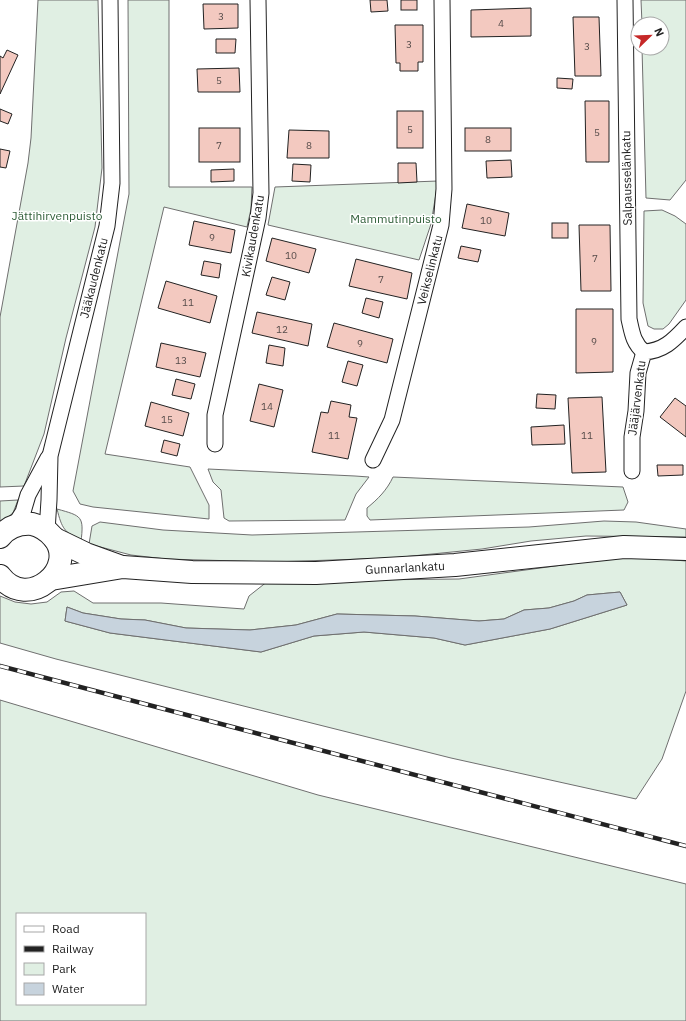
<svg xmlns="http://www.w3.org/2000/svg" width="686" height="1021" viewBox="0 0 686 1021" font-family="'IBM Plex Sans',sans-serif">
<rect width="100%" height="100%" fill="#fff"/>
<!-- green -->
<g fill="#e0efe3" stroke="#6f6f6f" fill-rule="evenodd">
<polygon points="38,0 98,0 102,168 95,227 66,338 44,434 24,486 0,487 0,317 28,163 31,138"/>
<polygon points="128,0 169,0 169,187 252,187 251,209 247,227 164,207 105,454 190,467 209,505 209,519 93,507 80,504 73,491 129,194"/>
<polygon points="641,0 686,0 686,180 670,200 646,198 642,48 662,48 662,24 642,24"/>
<polygon points="438,181 431,224 419,260 268,225 275,187"/>
<polygon points="662,210 675,216 686,224 686,300 669,324 663,329 654,329 648,326 643,303 644,211"/>
<polygon points="208,469 355,476 369,477 356,494 345,520 229,521 224,518 221,490 213,482"/>
<path d="M393,477l230,10 5,15 -4,8 -254,10 -3,-4v-8c11,-9 20,-18 26,-31z"/>
<polygon points="18,500 13,513 0,523 0,501"/>
<path d="M57,509c25,7 27,7 24,33 -17,-11 -19,-13 -24,-33z"/>
<polygon points="604,521 636,522 686,529 686,537 586,536 531,541 482,549 392,558 272,562 166,559 131,555 89,544 92,526 100,522 163,530 252,535 529,527"/>
<path d="M629,556l57,5v130l-24,68 -26,40 -185,-41 -395,-99 -56,-16v-47l15,6 16,2 16,-2 14,-10 13,-1 19,12h68l83,6 5,-13 19,-15 191,-2zM620,592l7,13 -77,24 -85,16 -31,-7 -70,-6 -50,4 -53,16 -151,-19 -45,-12 2,-14 16,6 38,6 24,1 41,8 64,2 46,-5 41,-11 78,2 64,5 25,-2 20,-9 25,-2 25,-7 13,-6z"/>
<path d="M0,700l318,95 368,89v137h-686zM17,914h128v90h-128z"/>
</g>
<!-- water -->
<polygon fill="#c7d3dd" stroke="#6f6f6f" points="620,592 627,605 550,629 465,645 434,638 364,632 314,636 261,652 110,633 65,621 67,607 83,613 121,619 145,620 186,628 250,630 296,625 337,614 415,616 479,621 504,619 524,610 549,608 574,601 587,595"/>
<!-- building -->
<g fill="#f3c9c0" stroke="#222">
<polygon points="370,0 387,0 388,11 371,12"/>
<rect x="401" y="0" width="16" height="10"/>
<polygon points="203,4 238,4 238,28 204,29"/>
<polygon points="531,8 531,36 471,37 471,10"/>
<polygon points="573,17 599,17 601,76 575,76"/>
<polygon points="395,25 423,25 423,62 418,62 418,71 400,71 400,63 396,63"/>
<polygon points="216,39 236,39 235,53 216,53"/>
<polygon points="7,50 18,55 0,94 0,56 3,58"/>
<polygon points="239,68 240,92 198,92 197,69"/>
<polygon points="557,78 573,79 572,89 557,88"/>
<polygon points="585,101 609,101 609,162 586,162"/>
<polygon points="0,109 12,114 8,124 0,121"/>
<rect x="397" y="111" width="26" height="37"/>
<rect x="199" y="128" width="41" height="34"/>
<rect x="465" y="128" width="46" height="23"/>
<polygon points="289,130 329,131 329,158 287,158"/>
<polygon points="0,149 10,151 6,168 0,167"/>
<polygon points="511,160 512,177 487,178 486,161"/>
<polygon points="398,163 416,163 417,182 398,183"/>
<polygon points="293,164 311,165 310,182 292,181"/>
<polygon points="234,169 234,181 211,182 211,170"/>
<polygon points="467,204 509,213 505,236 462,228"/>
<polygon points="194,221 235,230 231,253 189,245"/>
<rect x="552" y="223" width="16" height="15"/>
<polygon points="579,225 610,225 611,291 581,291"/>
<polygon points="272,238 316,249 309,273 266,261"/>
<polygon points="461,246 481,250 478,262 458,258"/>
<polygon points="356,259 412,273 407,299 349,286"/>
<polygon points="204,261 221,264 219,278 201,275"/>
<polygon points="272,277 290,282 285,300 266,295"/>
<polygon points="166,281 217,296 210,323 158,308"/>
<polygon points="366,298 383,302 379,318 362,313"/>
<polygon points="576,309 613,309 613,372 576,373"/>
<polygon points="257,312 312,324 308,346 252,333"/>
<polygon points="334,323 393,339 387,363 327,347"/>
<polygon points="161,343 206,353 200,377 156,367"/>
<polygon points="269,345 285,348 283,366 266,363"/>
<polygon points="348,361 363,365 357,386 342,382"/>
<polygon points="176,379 195,384 191,399 172,395"/>
<polygon points="259,384 283,390 274,427 250,421"/>
<polygon points="537,394 556,395 555,409 536,408"/>
<polygon points="602,397 606,472 572,473 568,398"/>
<polygon points="675,398 686,406 686,437 660,417"/>
<polygon points="331,401 351,405 349,417 357,418 348,459 312,452 321,412 328,413"/>
<polygon points="151,402 189,413 183,436 145,426"/>
<polygon points="564,425 565,444 532,445 531,427"/>
<polygon points="164,440 180,444 177,456 161,452"/>
<polygon points="657,465 683,465 683,475 658,476"/>
</g>
<g fill="none" stroke-linecap="round" stroke-linejoin="round">
<!-- street casing -->
<g stroke="#222" stroke-width="17">
<g id="street">
<path d="M625,0l4,319c3,13 4,24 15,33"/>
<polyline points="215,444 215,415 258,218 261,193 258,0"/>
<polyline points="373,460 392,420 441,225 444,189 442,0"/>
<path d="M632,471v-34l4,-26 2,-38 6,-21c19,-1 29,-11 42,-25"/>
<polyline points="14,526 23,512 28,495 48,458"/>
<polyline points="47,531 49,500 50,456 107,226 112,183 110,0"/>
</g>
</g>
<!-- secondary casing -->
<g stroke="#222" stroke-width="24">
<g id="secondary">
<path d="M0,537c8,-10 19,-14 32,-13 9,2 15,6 21,13 27,30 -25,76 -53,39"/>
<polyline points="55,539 86,554 122,567"/>
<polyline points="51,579 123,567 192,572 316,573 455,565 624,547 686,549"/>
</g>
</g>
<!-- street -->
<use href="#street" stroke="#fff" stroke-width="15"/>
<!-- secondary -->
<use href="#secondary" stroke="#fff" stroke-width="22"/>
<!-- rail casing -->
<g stroke="#222" stroke-width="4.5">
<polyline id="rail" points="0,666 686,846"/>
</g>
<!-- rail -->
<use href="#rail" stroke="#fff" stroke-width="3" stroke-dasharray="9" stroke-linecap="butt"/>
</g>
<g text-anchor="middle" stroke-width="3" stroke-linejoin="round" paint-order="stroke">
<!-- number labels -->
<g font-size="10" fill="#564c4a">
<text x="221" y="20">3</text>
<text x="501" y="27">4</text>
<text x="409" y="48">3</text>
<text x="587" y="50">3</text>
<text x="219" y="84">5</text>
<text x="410" y="133">5</text>
<text x="597" y="136">5</text>
<text x="488" y="143">8</text>
<text x="219" y="149">7</text>
<text x="309" y="149">8</text>
<text x="486" y="224">10</text>
<text x="212" y="241">9</text>
<text x="291" y="259">10</text>
<text x="595" y="262">7</text>
<text x="381" y="283">7</text>
<text x="188" y="306">11</text>
<text x="282" y="333">12</text>
<text x="594" y="345">9</text>
<text x="360" y="347">9</text>
<text x="181" y="364">13</text>
<text x="267" y="410">14</text>
<text x="167" y="423">15</text>
<text x="334" y="439">11</text>
<text x="587" y="439">11</text>
</g>
<!-- street labels -->
<g font-size="12" fill="#222" stroke="#fff">
<text transform="translate(627 178) rotate(-91)" y="4">Salpausselänkatu</text>
<text transform="translate(253 236) rotate(-80)" y="4">Kivikaudenkatu</text>
<text transform="translate(430 270) rotate(-76)" y="4">Veikselinkatu</text>
<text transform="translate(94 278) rotate(-76)" y="4">Jääkaudenkatu</text>
<text transform="translate(637 398) rotate(-83)" y="4">Jääjärvenkatu</text>
<text transform="translate(405 568) rotate(-3)" y="4">Gunnarlankatu</text>
</g>
<!-- park labels -->
<g font-size="12" fill="#2f5e38" stroke="#fff">
<text x="57" y="220">Jättihirvenpuisto</text>
<text x="396" y="223">Mammutinpuisto</text>
</g>
</g>
<!-- legend -->
<rect x="16" y="913" width="130" height="92" fill="#ffffff" stroke="#a7a7a7"/>
<rect x="24" y="926" width="20" height="6" fill="#ffffff" stroke="#a7a7a7"/>
<text x="52" y="933" font-size="12" fill="#222222">Road</text>
<rect x="24" y="946" width="20" height="6" fill="#222222" stroke="#a7a7a7"/>
<text x="52" y="953" font-size="12" fill="#222222">Railway</text>
<rect x="24" y="963" width="20" height="12" fill="#e0efe3" stroke="#a7a7a7"/>
<text x="52" y="973" font-size="12" fill="#222222">Park</text>
<rect x="24" y="983" width="20" height="12" fill="#c7d3dd" stroke="#a7a7a7"/>
<text x="52" y="993" font-size="12" fill="#222222">Water</text>
<!-- north arrow -->
<g transform="translate(650 36) rotate(67)"><circle r="19" fill="#ffffff" stroke="#a7a7a7"/>
<path d="M0-3L7 15L0 10L-7 15Z" fill="#c62828"/>
<text y="-6" font-size="11" font-weight="bold" text-anchor="middle" fill="#222222">N</text>
</g>
</svg>
